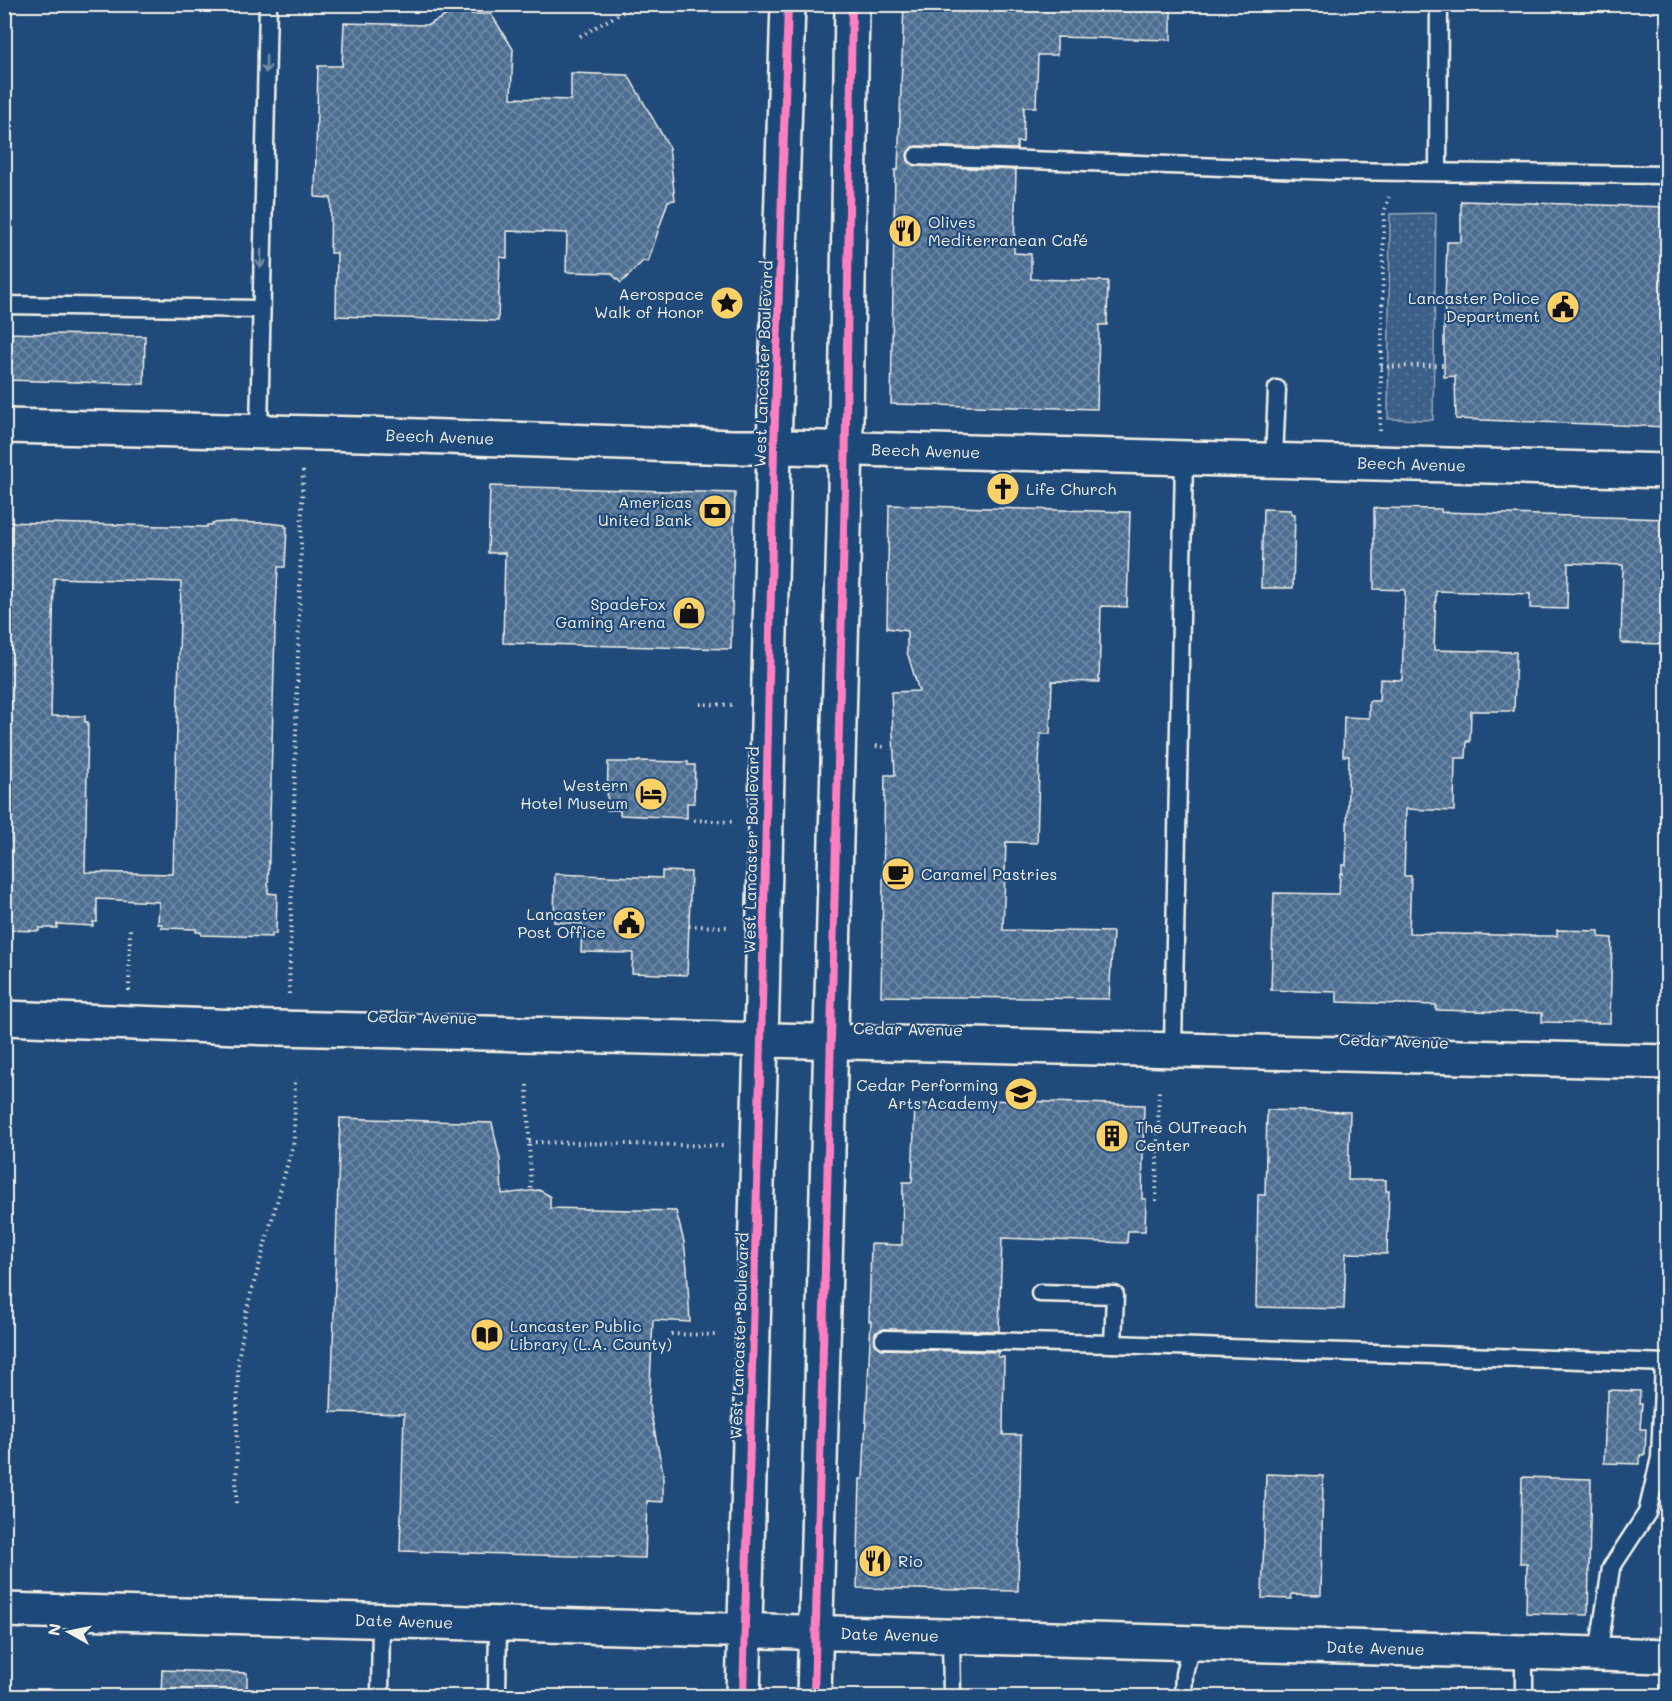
<svg xmlns="http://www.w3.org/2000/svg" width="1672" height="1701" viewBox="0 0 1672 1701" font-family="Mali,sans-serif">
<defs>
<pattern id="garden-dots" width="8" height="8" patternUnits="userSpaceOnUse" patternTransform="scale(1.5)"><rect width="8" height="8" fill="#3a5f88"/><path d="M2 2h.1M6 6h.1" fill="none" stroke="#577699" stroke-width="1.8" stroke-linecap="round"/></pattern>
<pattern id="building-cross-hatch" width="8" height="8" patternUnits="userSpaceOnUse" patternTransform="scale(1.5)"><rect width="8" height="8" fill="#4d6e92"/><path d="M0 0l8 8M0 8l8-8" fill="none" stroke="#708aa6"/></pattern>
</defs>
<rect width="100%" height="100%" fill="#1f4a7a"/>
<filter id="ink" filterUnits="userSpaceOnUse"><feTurbulence type="fractalNoise" baseFrequency=".0167" numOctaves="2"/><feDisplacementMap in="SourceGraphic" scale="12" xChannelSelector="R" yChannelSelector="G"/><feConvolveMatrix kernelMatrix="1 2 1 2 8 2 1 2 1" color-interpolation-filters="sRGB"/></filter>
<g filter="url(#ink)">
<!-- garden -->
<polygon fill="url(#garden-dots)" stroke="#97a8b8" stroke-width="1.5" points="1436,213 1433,420 1388,419 1390,214"/>
<!-- building -->
<g fill="url(#building-cross-hatch)" stroke="#f4f1e8" stroke-width="1.5" fill-rule="evenodd">
<polygon points="904,4 1171,4 1171,40 1057,37 1057,55 1038,55 1036,107 1024,107 1023,142 1017,142 1017,149 917,146 912,147 907,155 908,161 917,166 1016,170 1014,253 1031,254 1031,279 1108,281 1107,325 1099,325 1097,409 891,404 895,170 898,170"/>
<polygon points="449,14 491,14 513,49 511,98 571,100 571,73 628,75 669,147 675,200 668,201 648,262 643,261 621,283 611,273 566,272 567,233 507,231 507,258 500,257 498,321 336,316 337,253 330,253 331,198 315,197 318,66 342,66 344,23 428,25"/>
<polygon points="1461,201 1668,207 1668,427 1456,419 1455,376 1444,377 1444,331 1447,242 1461,242"/>
<polygon points="4,333 145,336 144,384 4,380"/>
<polygon points="490,486 735,493 731,649 503,643 505,553 488,553"/>
<polygon points="889,505 1130,512 1127,607 1101,606 1099,682 1052,681 1050,734 1040,734 1037,843 1006,842 1003,930 1113,932 1109,999 881,996 885,775 895,775 891,692 919,691 907,652 907,631 887,628"/>
<polygon points="1374,508 1441,509 1441,512 1668,519 1668,644 1621,643 1623,565 1568,563 1567,609 1530,608 1530,594 1436,591 1434,650 1516,652 1514,711 1471,711 1470,742 1467,741 1466,758 1455,758 1454,811 1406,809 1404,876 1411,876 1409,933 1544,936 1557,936 1557,930 1599,931 1599,937 1612,938 1610,1023 1542,1022 1542,1013 1436,1010 1436,1005 1337,1002 1337,992 1271,990 1274,893 1339,894 1340,873 1342,874 1342,865 1346,865 1349,756 1343,756 1344,717 1369,718 1369,701 1379,701 1380,679 1402,680 1405,590 1374,589"/>
<polygon points="1263,509 1291,510 1291,514 1295,514 1293,588 1261,588"/>
<path d="M4,522l203,5v-2h5v-2l15,-1 41,1 17,2v2h2l-2,40h-7l-3,63 -7,263 9,1 -1,40h-4v3l-71,-2v-3h-5v-3l-34,-1v-4h-4l1,-22 -62,-3v23h-4v4l-36,-2v4h-18v3l-35,-1zM54,578l127,4 -8,292 -88,-2 3,-150h-3v-6h-34z"/>
<polygon points="638,761 688,762 688,765 695,765 694,803 687,803 687,818 620,815 620,810 607,810 608,762 638,762"/>
<polygon points="662,871 691,872 687,975 632,973 633,953 581,952 582,924 554,922 555,874 662,878"/>
<polygon points="986,1100 1144,1105 1142,1199 1146,1199 1145,1231 1128,1231 1127,1243 1002,1238 999,1331 884,1329 875,1333 875,1344 883,1349 998,1352 998,1357 1004,1357 1003,1435 1021,1435 1018,1591 857,1588 860,1479 863,1479 871,1321 869,1321 871,1244 902,1245 903,1182 912,1182 915,1104 986,1106"/>
<polygon points="1267,1110 1350,1112 1348,1180 1386,1180 1386,1191 1389,1191 1387,1254 1346,1253 1344,1309 1256,1307 1258,1195 1265,1195"/>
<polygon points="340,1118 492,1123 500,1159 502,1194 539,1190 550,1196 550,1208 676,1211 684,1242 687,1268 690,1322 653,1320 649,1405 663,1472 663,1502 647,1501 645,1558 400,1551 404,1414 331,1412"/>
<polygon points="1608,1390 1640,1391 1639,1404 1642,1404 1640,1429 1646,1429 1645,1455 1640,1455 1640,1464 1604,1463 1606,1402 1608,1402"/>
<polygon points="1266,1474 1323,1476 1321,1595 1292,1594 1291,1599 1262,1598"/>
<polygon points="1522,1477 1591,1479 1588,1615 1526,1613 1527,1563 1520,1563"/>
<polygon points="162,1670 247,1673 247,1696 161,1696"/>
</g>
<g fill="none" stroke-linecap="round" stroke-linejoin="round">
<!-- service casing -->
<g stroke="#f4f1e8" stroke-width="21">
<g id="service">
<polyline points="917,156 1332,171 1668,175"/>
<polyline points="1438,172 1439,4"/>
<polyline points="4,305 260,309"/>
<polyline points="259,432 268,4"/>
<polyline points="1274,460 1277,389"/>
<polyline points="1173,1048 1184,458"/>
<polyline points="1040,1293 1115,1295 1113,1344"/>
<polyline points="884,1339 1113,1344 1668,1363"/>
<polyline points="951,1636 952,1696"/>
<polyline points="1598,1654 1611,1568 1647,1513 1660,1458 1664,1363"/>
<polyline points="380,1696 381,1620"/>
<polyline points="497,1696 498,1623"/>
<polyline points="1183,1696 1184,1674 1191,1644"/>
<polyline points="1524,1696 1524,1652"/>
</g>
</g>
<!-- minor casing -->
<g stroke="#f4f1e8" stroke-width="38">
<g id="minor">
<path id="s1" d="M4,426l358,8 372,13h52l882,24"/>
<polyline points="4,1018 240,1027 1668,1062"/>
<path id="s2" d="M4,1610l1664,46"/>
</g>
</g>
<!-- tertiary casing -->
<g stroke="#f4f1e8" stroke-width="38">
<g id="tertiary">
<polyline points="743,1696 762,1003 774,447 788,4"/>
<polyline points="814,1696 845,490 852,4"/>
</g>
</g>
<!-- path -->
<g stroke="#f4f1e8" stroke-width="4" stroke-dasharray="1.5 4.5" stroke-linecap="butt">
<polyline points="580,36 637,4"/>
<polyline points="1381,367 1444,365"/>
<polyline points="1380,431 1384,212 1389,197"/>
<polyline points="700,704 735,705"/>
<polyline points="876,746 886,747"/>
<polyline points="694,820 734,822"/>
<polyline points="689,926 731,927"/>
<polyline points="129,991 130,928"/>
<polyline points="289,994 303,469"/>
<polyline points="527,1085 531,1190"/>
<polyline points="529,1142 725,1146"/>
<polyline points="1156,1201 1159,1089"/>
<polyline points="671,1334 718,1335"/>
<polyline points="236,1503 238,1361 247,1308 294,1141 295,1078"/>
</g>
<!-- service -->
<use href="#service" stroke="#1f4a7a" stroke-width="16"/>
<!-- minor -->
<use href="#minor" stroke="#1f4a7a" stroke-width="33"/>
<!-- tertiary -->
<use href="#tertiary" stroke="#1f4a7a" stroke-width="33"/>
<!-- cycleway casing -->
<g stroke="#1f4a7a" stroke-width="11">
<g id="cycleway">
<polyline points="743,1696 762,1003 774,447 788,4"/>
<polyline points="814,1696 845,490 852,4"/>
</g>
</g>
<!-- cycleway -->
<use href="#cycleway" stroke="#ff80c0" stroke-width="8"/>
</g>
<!-- one-way arrows -->
<defs><path id="oneway-shaft" d="M-6 0H5M1.5-3L5.5 0L1.5 3" fill="none" stroke-width="1.6" stroke-linecap="round" stroke-linejoin="round" transform="scale(1.5)"/></defs>
<g stroke="#748da6">
<use href="#oneway-shaft" transform="translate(266 64) rotate(91)"/>
<use href="#oneway-shaft" transform="translate(261 259) rotate(91)"/>
</g>
</g>
<!-- icons -->
<defs>
<g id="restaurant-disc" transform="scale(1.725)"><circle r="9.5" fill="#ffd166" stroke="#1f4a7a"/><path d="M-5-6h1v4h1v-4h1v4h1v-4h1v5L-1.5 .5V6h-2V.5L-5-1ZM5-6V6H3V1.5H1.5Q1.5-4 5-6Z" fill="#111"/></g>
<g id="sight-disc" transform="scale(1.725)"><circle r="9.5" fill="#ffd166" stroke="#1f4a7a"/><path d="M0-6L1.8-2.2L6-1.7L2.9 1.2L3.7 5.4L0 3.3L-3.7 5.4L-2.9 1.2L-6-1.7L-1.8-2.2Z" fill="#111"/></g>
<g id="civic-disc" transform="scale(1.725)"><circle r="9.5" fill="#ffd166" stroke="#1f4a7a"/><path d="M-.6-6.5H3V-4.5H.6V-3L4-1V1h2V6H-6V1h2V-1L-.6-3ZM-1.2 2.5V6h2.4V2.5Z" fill="#111"/></g>
<g id="church-disc" transform="scale(1.725)"><circle r="9.5" fill="#ffd166" stroke="#1f4a7a"/><path d="M-1.2-6h2.4v3.5h3.3v2.4h-3.3V6h-2.4V-.1h-3.3v-2.4h3.3Z" fill="#111"/></g>
<g id="bank-disc" transform="scale(1.725)"><circle r="9.5" fill="#ffd166" stroke="#1f4a7a"/><path d="M-6-4H6V4H-6ZM0-2.3a2.3 2.3 0 1 0 0 4.6a2.3 2.3 0 1 0 0-4.6Z" fill="#111"/></g>
<g id="shop-disc" transform="scale(1.725)"><circle r="9.5" fill="#ffd166" stroke="#1f4a7a"/><path d="M-5-2.5h2.3a2.7 3.5 0 0 1 5.4 0H5L5.5 6h-11ZM-1.5-2.5h3a1.5 2.3 0 0 0-3 0Z" fill="#111"/></g>
<g id="hotel-disc" transform="scale(1.725)"><circle r="9.5" fill="#ffd166" stroke="#1f4a7a"/><path d="M-6-4.5h1.5V1H6V5H4.5V3h-9V5H-6ZM-4 0a1.8 1.8 0 1 1 3.6 0ZM.5 0V-2.5h3Q6-2.5 6 0Z" fill="#111"/></g>
<g id="cafe-disc" transform="scale(1.725)"><circle r="9.5" fill="#ffd166" stroke="#1f4a7a"/><path d="M-5.5-4.5H6V0H3Q3 3.5 0 3.5H-2.5Q-5.5 3.5-5.5 0ZM3-3.2v2h1.7v-2ZM-6 4.5H4V6H-6Z" fill="#111"/></g>
<g id="school-disc" transform="scale(1.725)"><circle r="9.5" fill="#ffd166" stroke="#1f4a7a"/><path d="M0-5L7-2L0 1L-7-2ZM-4 1L0 2.5L4 1V4Q0 6-4 4Z" fill="#111"/></g>
<g id="building-disc" transform="scale(1.725)"><circle r="9.5" fill="#ffd166" stroke="#1f4a7a"/><path d="M-4-6H4V6H1V3H-1V6H-4ZM-2.5-4.3h1.7v1.8h-1.7ZM.8-4.3h1.7v1.8H.8ZM-2.5-1h1.7V.8h-1.7ZM.8-1h1.7V.8H.8Z" fill="#111"/></g>
<g id="library-disc" transform="scale(1.725)"><circle r="9.5" fill="#ffd166" stroke="#1f4a7a"/><path d="M-6-4Q-3-5.5-.7-3.5V5Q-3 3-6 4ZM6-4Q3-5.5 .7-3.5V5Q3 3 6 4Z" fill="#111"/></g>
</defs>
<g fill-rule="evenodd">
<use href="#restaurant-disc" x="905" y="231"/>
<use href="#sight-disc" x="727" y="303"/>
<use href="#civic-disc" x="1563" y="307"/>
<use href="#church-disc" x="1003" y="489"/>
<use href="#bank-disc" x="715" y="511"/>
<use href="#shop-disc" x="689" y="613"/>
<use href="#hotel-disc" x="651" y="794"/>
<use href="#cafe-disc" x="898" y="874"/>
<use href="#civic-disc" x="629" y="923"/>
<use href="#school-disc" x="1021" y="1094"/>
<use href="#building-disc" x="1112" y="1136"/>
<use href="#library-disc" x="487" y="1335"/>
<use href="#restaurant-disc" x="875" y="1561"/>
</g>
<g text-anchor="middle" stroke-width="4.5" stroke-linejoin="round" paint-order="stroke">
<!-- poi labels -->
<g font-size="16" fill="#f4f1e8" stroke="#1f4a7a" text-anchor="end">
<text x="928" y="228" text-anchor="start">Olives<tspan x="928" dy="18">Mediterranean Café</tspan></text>
<text x="704" y="300">Aerospace<tspan x="704" dy="18">Walk of Honor</tspan></text>
<text x="1540" y="304">Lancaster Police<tspan x="1540" dy="18">Department</tspan></text>
<text x="1026" y="495" text-anchor="start">Life Church</text>
<text x="692" y="508">Americas<tspan x="692" dy="18">United Bank</tspan></text>
<text x="666" y="610">SpadeFox<tspan x="666" dy="18">Gaming Arena</tspan></text>
<text x="628" y="791">Western<tspan x="628" dy="18">Hotel Museum</tspan></text>
<text x="921" y="880" text-anchor="start">Caramel Pastries</text>
<text x="606" y="920">Lancaster<tspan x="606" dy="18">Post Office</tspan></text>
<text x="998" y="1091">Cedar Performing<tspan x="998" dy="18">Arts Academy</tspan></text>
<text x="1135" y="1133" text-anchor="start">The OUTreach<tspan x="1135" dy="18">Center</tspan></text>
<text x="510" y="1332" text-anchor="start">Lancaster Public<tspan x="510" dy="18">Library (L.A. County)</tspan></text>
<text x="898" y="1567" text-anchor="start">Rio</text>
</g>
<!-- street labels -->
<g font-size="16" fill="#f4f1e8" stroke="#1f4a7a">
<text transform="translate(763 364) rotate(-88)" y="6">West Lancaster Boulevard</text>
<text dy="6" stroke="none"><textPath href="#s1" startOffset="436">Beech Avenue</textPath></text>
<text dy="6" stroke="none"><textPath href="#s1" startOffset="922">Beech Avenue</textPath></text>
<text dy="6" stroke="none"><textPath href="#s1" startOffset="1408">Beech Avenue</textPath></text>
<text transform="translate(751 850) rotate(-89)" y="6">West Lancaster Boulevard</text>
<text transform="translate(422 1017) rotate(1)" y="6">Cedar Avenue</text>
<text transform="translate(908 1029) rotate(1)" y="6">Cedar Avenue</text>
<text transform="translate(1394 1041) rotate(2)" y="6">Cedar Avenue</text>
<text transform="translate(739 1336) rotate(-88)" y="6">West Lancaster Boulevard</text>
<text dy="6" stroke="none"><textPath href="#s2" startOffset="400">Date Avenue</textPath></text>
<text dy="6" stroke="none"><textPath href="#s2" startOffset="886">Date Avenue</textPath></text>
<text dy="6" stroke="none"><textPath href="#s2" startOffset="1372">Date Avenue</textPath></text>
</g>
</g>
<!-- margin -->
<rect width="1672" height="1701" fill="none" stroke="#1f4a7a" stroke-width="24"/>
<rect x="12" y="12" width="1648" height="1677" fill="none" stroke="#f4f1e8" stroke-width="2" filter="url(#ink)"/>
<!-- north arrow -->
<g transform="translate(69 1632) rotate(279)" stroke="#1f4a7a" stroke-width="4.5" paint-order="stroke">
<path d="M0-4.5L10 22L0 15L-10 22Z" fill="#f4f1e8"/>
<text y="-9" font-size="16" font-weight="bold" text-anchor="middle" fill="#f4f1e8">N</text>
</g>
</svg>
